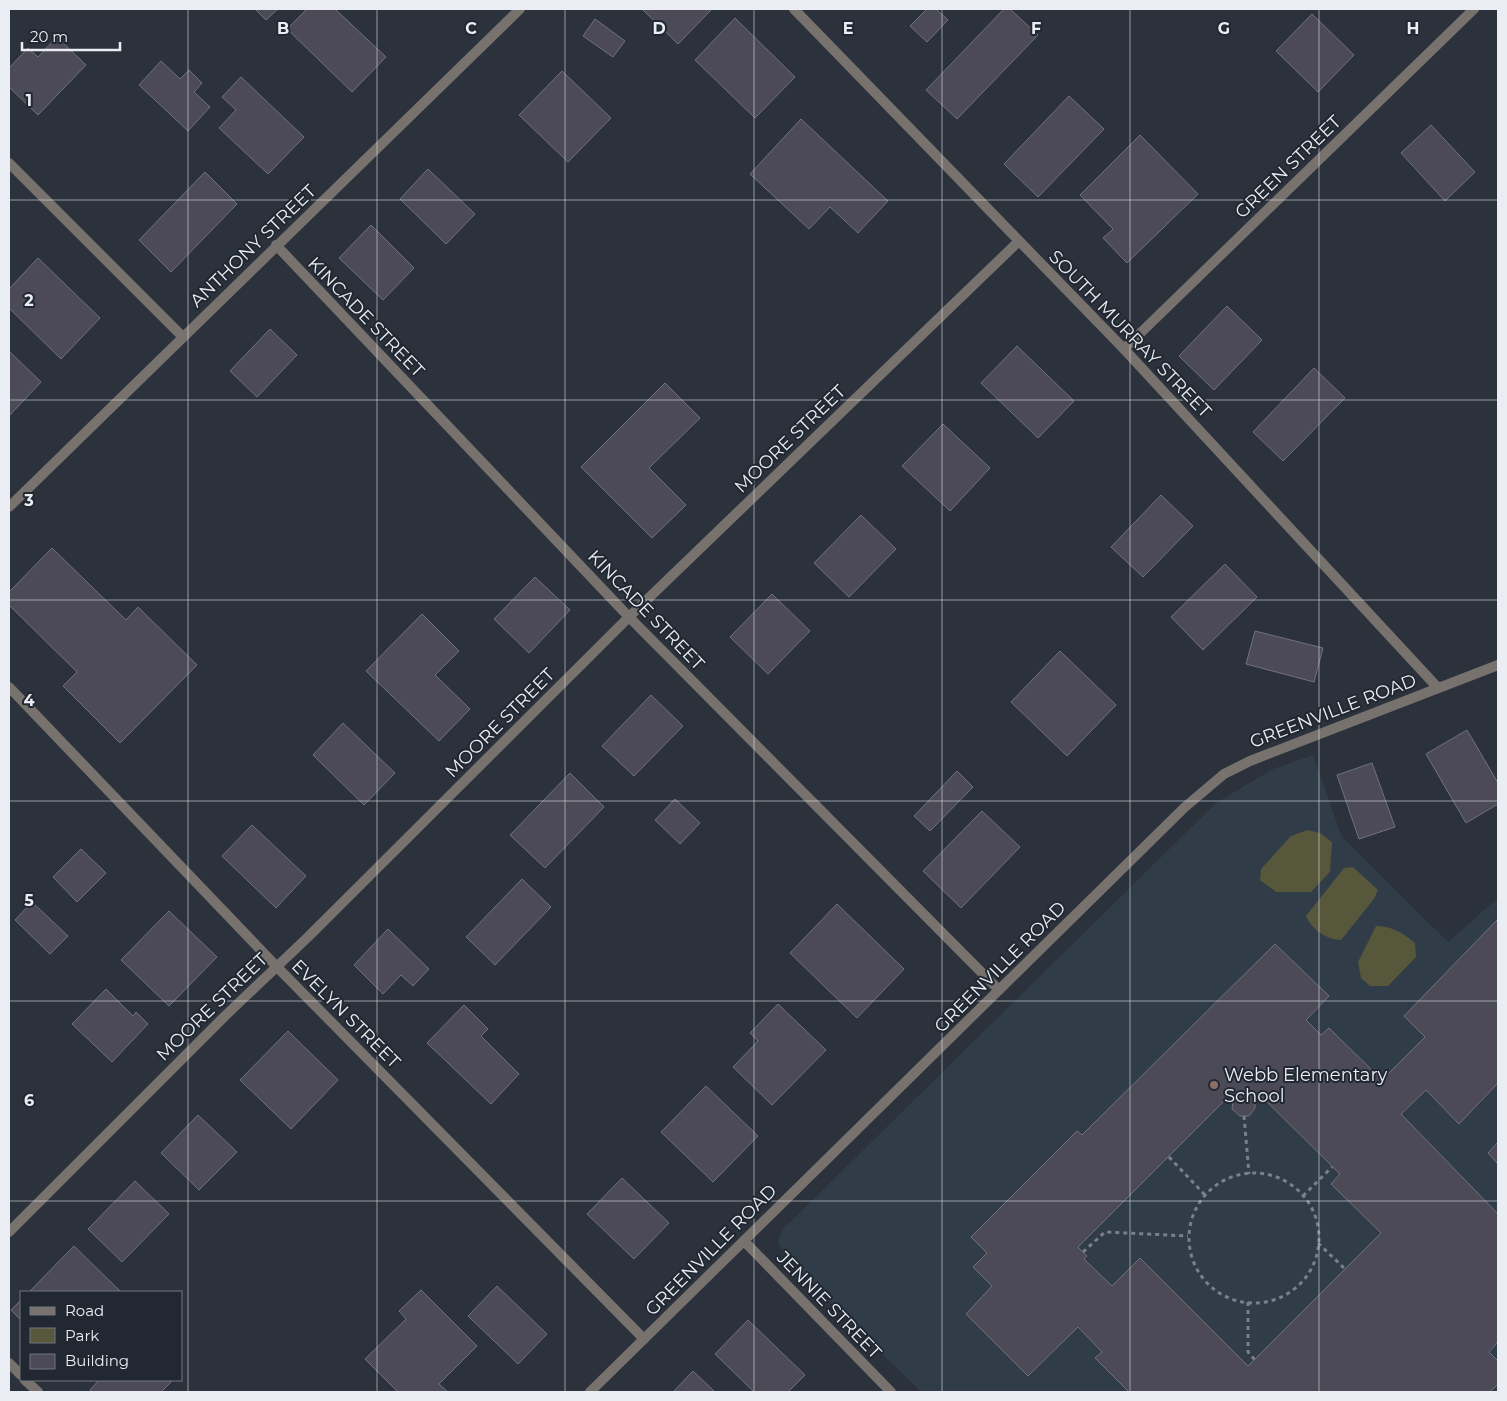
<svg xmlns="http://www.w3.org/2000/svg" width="1507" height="1401" viewBox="0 0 1507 1401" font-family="Montserrat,sans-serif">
<rect width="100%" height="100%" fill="#2b323b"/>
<!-- built -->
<polygon fill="#313c49" points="1313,755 1342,837 1448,942 1498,898 1498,1392 921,1392 794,1267 782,1251 778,1240 784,1228 1216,803 1273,769"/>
<!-- green -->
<g fill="#56573b">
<polygon points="1308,830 1320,833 1332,842 1330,872 1311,892 1276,892 1260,880 1261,869 1291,836"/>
<path d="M1353,867l25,23 -4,9 -33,41c-14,0 -30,-11 -35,-24l38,-48z"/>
<path d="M1376,926c16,0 27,7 39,17l1,14 -28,29h-18l-9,-8 -3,-16z"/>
</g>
<!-- building -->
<g fill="#4b4a56" stroke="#72717e" fill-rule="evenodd">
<polygon points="255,9 278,9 266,20"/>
<polygon points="307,9 335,9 386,57 352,92 287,29"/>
<polygon points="642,9 712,9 678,44"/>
<polygon points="927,9 936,9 948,20 927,42 910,26"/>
<polygon points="1004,9 1010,9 1038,35 957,119 926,90"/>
<polygon points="1312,14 1354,55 1318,92 1276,51"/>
<polygon points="735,18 795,77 755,118 695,60"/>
<polygon points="595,19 625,41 613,57 583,36"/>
<polygon points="57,37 86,65 38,115 9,87 9,68 28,48 38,57"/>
<polygon points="161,61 180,79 189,70 202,83 194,92 210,107 188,131 139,85"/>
<polygon points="562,71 611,118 568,162 519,115"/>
<polygon points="241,77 304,137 268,174 219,128 236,110 222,97"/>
<polygon points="1069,96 1104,129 1038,197 1004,164"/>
<polygon points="801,119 888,201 858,233 830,207 809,229 750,174"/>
<polygon points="1431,125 1475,172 1445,201 1401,153"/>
<polygon points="1140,135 1198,194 1127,263 1103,238 1113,229 1080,195"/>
<polygon points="428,169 475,214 446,244 400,199"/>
<polygon points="205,172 237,204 171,272 139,240"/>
<polygon points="371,225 414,268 383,300 339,258"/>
<polygon points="38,258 100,318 61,359 9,308 9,289"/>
<polygon points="1227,306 1262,340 1214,390 1179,356"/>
<polygon points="270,329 297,355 257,397 230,371"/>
<polygon points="1017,346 1074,401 1038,438 981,383"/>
<polygon points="9,351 41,382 9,416"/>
<polygon points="1314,368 1345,398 1283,461 1253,432"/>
<polygon points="665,383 700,418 649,468 686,505 652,538 581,467"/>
<polygon points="943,424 990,468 950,511 902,466"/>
<polygon points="1161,495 1193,526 1143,577 1111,547"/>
<polygon points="861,515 896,549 849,597 814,563"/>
<polygon points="52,548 126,620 138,607 197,665 120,743 63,686 77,672 9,605 9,592"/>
<polygon points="1225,564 1257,597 1203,650 1171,617"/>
<polygon points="535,577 570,610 529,653 494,619"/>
<polygon points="772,594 810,631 768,674 730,637"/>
<polygon points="422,614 459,651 435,675 470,709 439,741 366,671"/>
<polygon points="1255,631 1323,648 1314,682 1246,664"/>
<polygon points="1060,651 1116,705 1067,756 1011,702"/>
<polygon points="651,695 683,726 634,776 602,746"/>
<polygon points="343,723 395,773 364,805 313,755"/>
<polygon points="1467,730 1498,783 1498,804 1466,823 1426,754"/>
<polygon points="1372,763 1395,827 1359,839 1337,775"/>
<polygon points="957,771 973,787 930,831 914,816"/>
<polygon points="570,773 604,807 545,868 510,835"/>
<polygon points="675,799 700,823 680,844 655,820"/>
<polygon points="982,811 1020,847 961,908 923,871"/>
<polygon points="252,825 306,876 276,908 222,856"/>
<polygon points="81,849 106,873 77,902 53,877"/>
<polygon points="522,879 551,907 495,965 466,937"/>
<polygon points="32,902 68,936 50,954 15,920"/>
<polygon points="837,904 904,969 857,1018 790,953"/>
<polygon points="169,911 217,957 169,1006 121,960"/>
<path d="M1498,919v164l-39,41 -33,-34 -25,24 97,100v128l-9,10 9,9v23l-8,8h-361l-34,-34 7,-6 -24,-25 -50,49 -62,-62 26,-28 -19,-19 14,-14 -16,-16 106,-106 5,4 193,-191 54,52 -23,24 15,15 8,-7 53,52 43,-43 -21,-21zM1259,1094l81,80 -9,10 50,49 -133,133 -108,-108 -28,28 -28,-27 3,-3 -9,-9 151,-151 4,5 -1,8 8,7h9l6,-8v-10z"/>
<polygon points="388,929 429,969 413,986 401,975 383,994 354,965"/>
<polygon points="106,989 133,1016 136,1012 148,1024 112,1062 72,1024"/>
<polygon points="778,1004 826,1050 772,1105 733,1067 758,1041 750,1033"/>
<polygon points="464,1005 488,1029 481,1036 519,1074 491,1104 427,1043"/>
<polygon points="288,1031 338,1080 291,1129 240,1080"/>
<polygon points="706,1086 758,1136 713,1182 661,1132"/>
<polygon points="198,1115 237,1152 199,1190 161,1153"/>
<polygon points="1498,1142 1498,1164 1488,1153"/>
<polygon points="622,1178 669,1223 634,1259 587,1214"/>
<polygon points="135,1181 169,1214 122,1262 88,1229"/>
<polygon points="74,1246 121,1292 29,1292"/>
<polygon points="497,1286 547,1334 518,1364 468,1316"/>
<polygon points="421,1290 477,1346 439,1384 448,1392 398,1392 365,1359 406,1319 399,1311"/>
<polygon points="21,1300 21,1320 11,1310"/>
<polygon points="748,1320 805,1375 788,1392 754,1392 715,1354"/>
<polygon points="693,1371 715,1392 673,1392"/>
<polygon points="99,1380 173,1380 161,1392 93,1392 90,1390"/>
</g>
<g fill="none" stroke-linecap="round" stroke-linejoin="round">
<!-- path -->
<g stroke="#7a8088" stroke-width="3" stroke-dasharray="4 4" stroke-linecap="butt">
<polyline points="1244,1116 1249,1174"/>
<polyline points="1169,1157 1205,1195"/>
<circle cx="1254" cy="1238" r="65"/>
<polyline points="1303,1196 1332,1167"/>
<polyline points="1318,1243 1345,1269"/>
<polyline points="1083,1252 1105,1232 1188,1236"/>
<polyline points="1248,1302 1248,1352 1255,1360"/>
</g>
<!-- minor -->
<g stroke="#78726f" stroke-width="10">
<polyline points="794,9 1124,349 1438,688"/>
<polyline points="9,163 183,337"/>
<polyline points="276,245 629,617 999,990"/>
<polyline points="1124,349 1474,9"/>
<polyline points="9,507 520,9"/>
<polyline points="9,687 277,967 644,1339"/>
<polyline points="9,1232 227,1014 308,937 629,617 1019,241"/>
<polyline points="744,1241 891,1392"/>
<polyline points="9,1363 21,1375"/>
<polyline points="25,1380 38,1392"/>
<polyline points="590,1392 1185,807 1224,774 1250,761 1498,665"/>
</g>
</g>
<!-- grid -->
<path fill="none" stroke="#eaeef4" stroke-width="1" stroke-opacity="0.55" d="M188,9v1383M377,9v1383M565,9v1383M754,9v1383M942,9v1383M1130,9v1383M1319,9v1383M9,200h1489M9,400h1489M9,600h1489M9,801h1489M9,1001h1489M9,1201h1489"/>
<!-- markers -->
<circle fill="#8d6e63" stroke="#212831" stroke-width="2" cx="1214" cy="1085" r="5"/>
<g text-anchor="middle" stroke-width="4" stroke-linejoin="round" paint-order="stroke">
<!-- street labels -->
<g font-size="18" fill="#eaeef4" stroke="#212831">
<text transform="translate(1288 167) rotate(-44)" y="6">GREEN STREET</text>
<text transform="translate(253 246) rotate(-44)" y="6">ANTHONY STREET</text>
<text transform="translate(366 317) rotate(46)" y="6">KINCADE STREET</text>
<text transform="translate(1130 334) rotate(46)" y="6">SOUTH MURRAY STREET</text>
<text transform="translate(790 439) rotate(-44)" y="6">MOORE STREET</text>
<text transform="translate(646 610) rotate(46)" y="6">KINCADE STREET</text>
<text transform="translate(1333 711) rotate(-21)" y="6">GREENVILLE ROAD</text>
<text transform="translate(500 723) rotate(-45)" y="6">MOORE STREET</text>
<text transform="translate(1000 967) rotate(-45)" y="6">GREENVILLE ROAD</text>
<text transform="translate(212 1007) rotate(-44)" y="6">MOORE STREET</text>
<text transform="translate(346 1014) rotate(45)" y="6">EVELYN STREET</text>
<text transform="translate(711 1250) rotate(-45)" y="6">GREENVILLE ROAD</text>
<text transform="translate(829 1305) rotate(46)" y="6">JENNIE STREET</text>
</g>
<!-- poi labels -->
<g font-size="18" fill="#eaeef4" stroke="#212831" text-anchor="start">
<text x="1224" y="1081">Webb Elementary<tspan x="1224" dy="21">School</tspan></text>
</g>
</g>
<g font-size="16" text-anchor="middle" font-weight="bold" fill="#eaeef4" stroke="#212831" stroke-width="4" stroke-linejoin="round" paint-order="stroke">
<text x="283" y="34">B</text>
<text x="471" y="34">C</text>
<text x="659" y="34">D</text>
<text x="848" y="34">E</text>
<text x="1036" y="34">F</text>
<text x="1224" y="34">G</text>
<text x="1413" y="34">H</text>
<text x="29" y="106">1</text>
<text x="29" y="306">2</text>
<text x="29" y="506">3</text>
<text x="29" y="706">4</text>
<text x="29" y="906">5</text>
<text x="29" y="1106">6</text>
</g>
<!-- border -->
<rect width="1507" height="1401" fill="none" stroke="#eaeef4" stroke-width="20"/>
<!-- legend -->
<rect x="20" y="1291" width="162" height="90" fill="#212831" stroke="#71777f"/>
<rect x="30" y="1307" width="25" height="8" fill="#78726f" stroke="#71777f"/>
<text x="65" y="1316" font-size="15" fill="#eaeef4">Road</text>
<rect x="30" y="1328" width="25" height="15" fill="#56573b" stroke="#71777f"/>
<text x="65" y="1341" font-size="15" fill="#eaeef4">Park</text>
<rect x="30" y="1354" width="25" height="15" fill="#4b4a56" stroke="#71777f"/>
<text x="65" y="1366" font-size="15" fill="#eaeef4">Building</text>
<!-- scale -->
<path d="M22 42v8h98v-8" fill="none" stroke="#eaeef4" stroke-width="2.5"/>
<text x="30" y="42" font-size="15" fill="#eaeef4" stroke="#212831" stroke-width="4" paint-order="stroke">20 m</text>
</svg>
